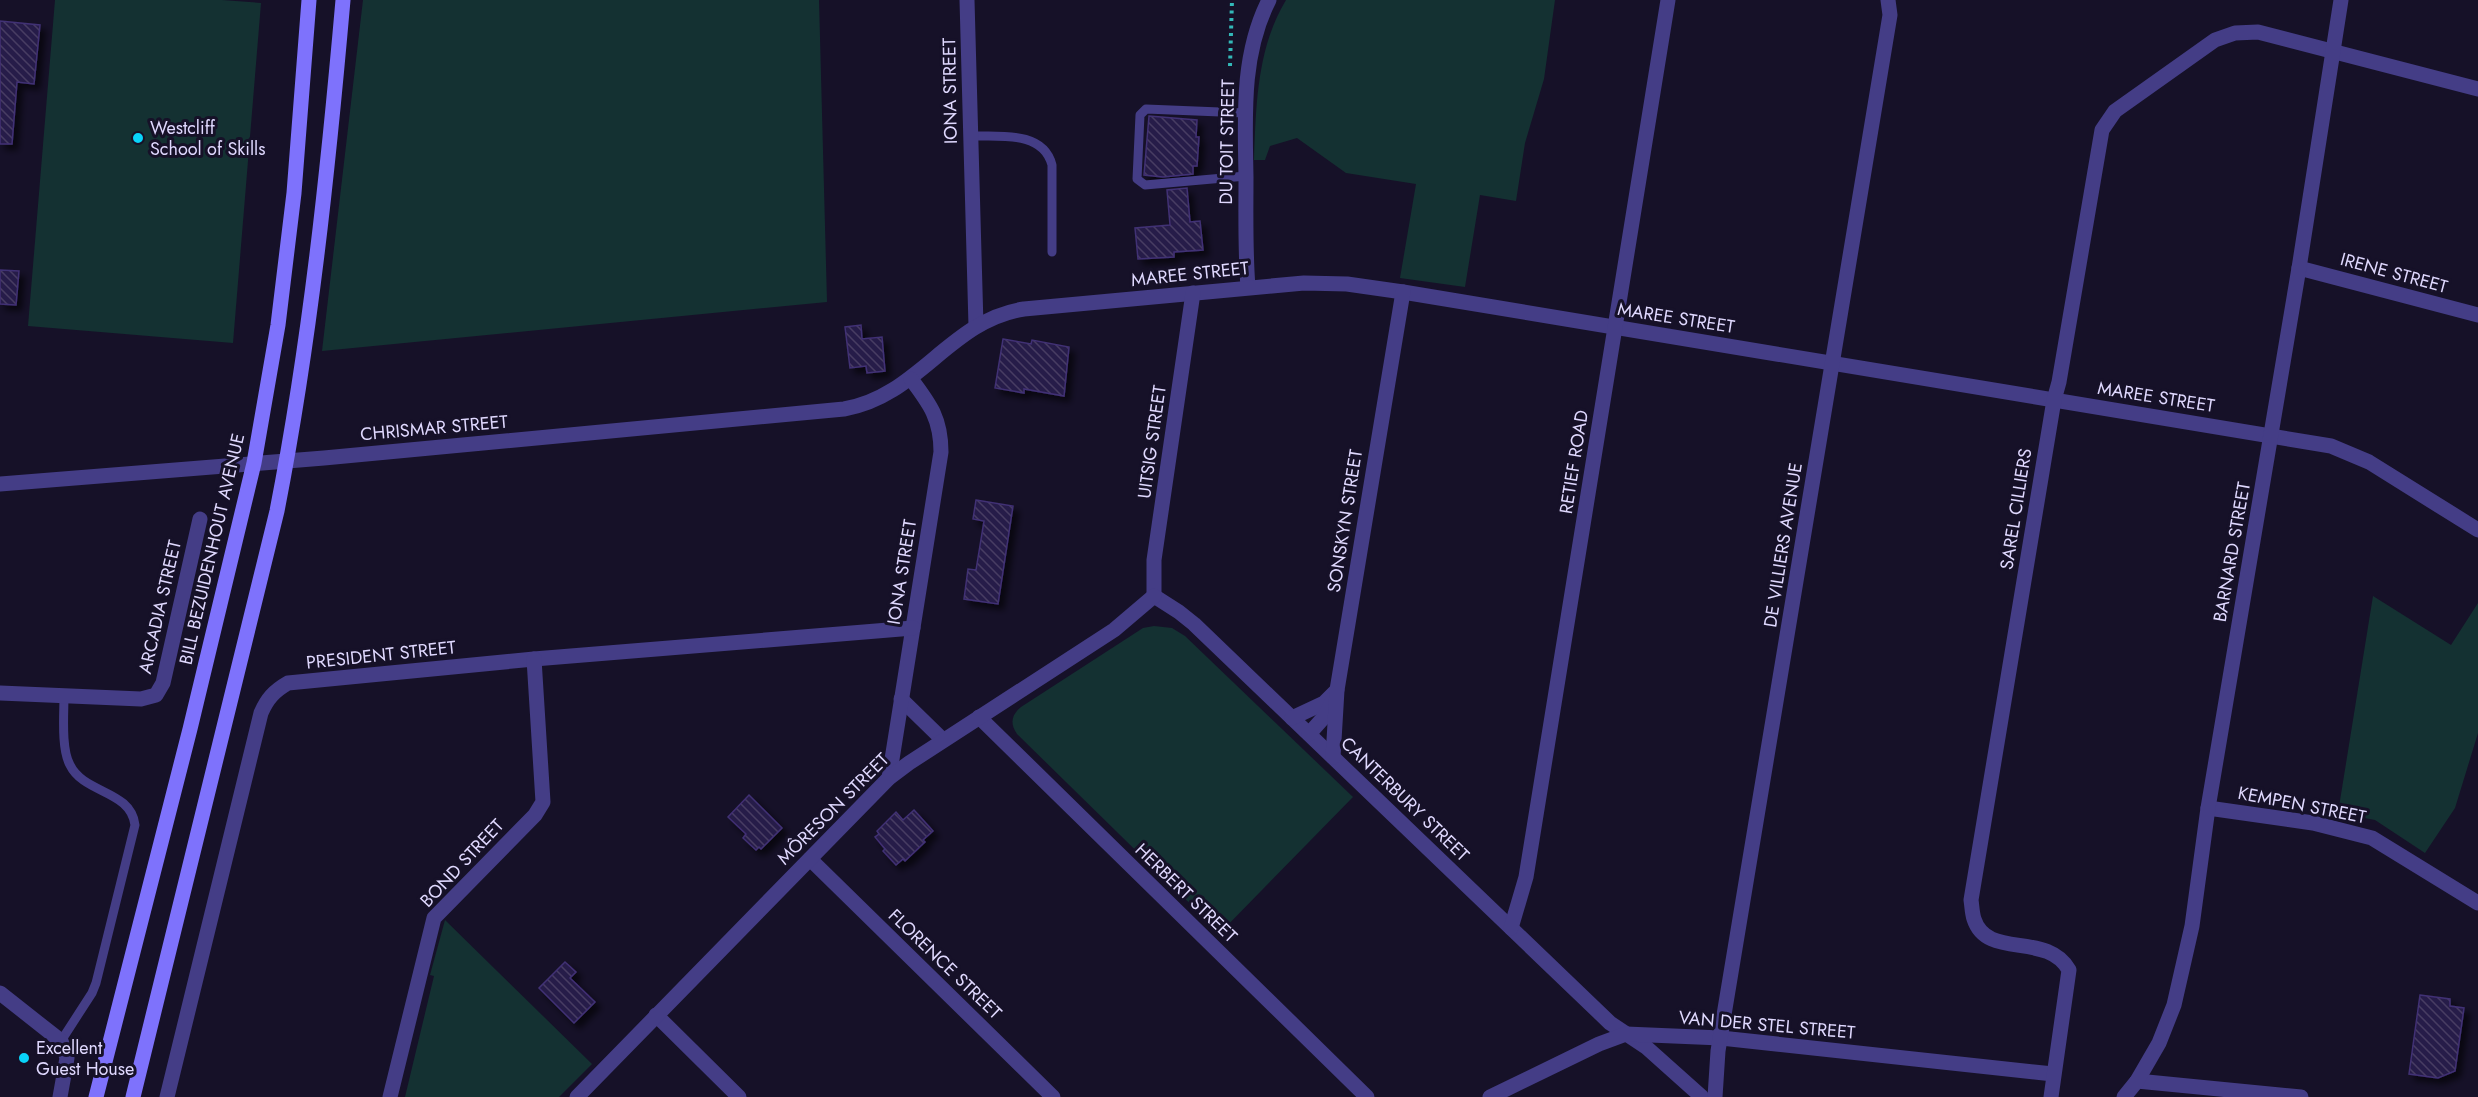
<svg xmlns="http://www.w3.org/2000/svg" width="2478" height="1097" viewBox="0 0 2478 1097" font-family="Jost,sans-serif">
<defs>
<pattern id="building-back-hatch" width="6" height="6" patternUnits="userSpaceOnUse" patternTransform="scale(1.5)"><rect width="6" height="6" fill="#281d49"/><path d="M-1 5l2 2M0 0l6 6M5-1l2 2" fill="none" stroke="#473d64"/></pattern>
<filter id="shadow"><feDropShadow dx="5.5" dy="5.5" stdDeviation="3" flood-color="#0009"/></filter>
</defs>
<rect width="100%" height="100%" fill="#161128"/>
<!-- green -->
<g fill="#143132">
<polygon points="55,0 222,0 261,3 233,343 28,326"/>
<polygon points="363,0 819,0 827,302 322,351"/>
<path d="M1286,0h269l-11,79 -19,64 -9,58 -36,-6 -15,92 -65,-9 16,-94 -70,-11 -49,-35 -27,8 -5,14h-11c2,-55 3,-112 32,-160z"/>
<polygon points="2373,596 2451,645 2478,603 2478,733 2455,808 2425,853 2375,820 2338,813"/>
<path d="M1154,626l18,2 13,8 168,161 -133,136 -203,-199c-7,-10 -6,-19 4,-27l122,-79z"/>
<polygon points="445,920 592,1064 559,1097 405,1097 434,976 430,975"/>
</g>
<!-- building -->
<g fill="url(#building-back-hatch)" stroke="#413074" stroke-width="1.5" filter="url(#shadow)">
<polygon points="0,21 40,25 34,84 17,82 12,144 0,144"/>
<polygon points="1149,116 1197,120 1196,137 1199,137 1197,166 1193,166 1193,174 1163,177 1144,175"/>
<polygon points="1187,188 1190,222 1200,221 1203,250 1174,252 1174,257 1138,259 1135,228 1170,225 1167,190"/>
<polygon points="0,270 19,271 16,305 0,304"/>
<polygon points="861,325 862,339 882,337 885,371 867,373 866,366 850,368 845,327"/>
<polygon points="1003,339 1031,344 1032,340 1069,347 1064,396 1024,389 1024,393 995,388"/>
<polygon points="976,500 1013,506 998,604 964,599 968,569 976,570 984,521 973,519"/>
<polygon points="749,795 782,828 761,849 759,847 756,850 743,838 746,834 728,817"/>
<polygon points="914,810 933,831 923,840 925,842 905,861 903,859 896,865 883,851 885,849 875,837 879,834 877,831 896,812 903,820"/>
<polygon points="565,962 576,972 570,978 595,1002 574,1023 539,988"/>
<polygon points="2420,995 2450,999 2450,1006 2464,1008 2455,1071 2438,1078 2409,1074"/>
</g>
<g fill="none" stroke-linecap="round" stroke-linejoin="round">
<!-- path -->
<polyline stroke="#33b8b8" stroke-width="4" stroke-dasharray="3 4.5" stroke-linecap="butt" points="1230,66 1232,0"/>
<!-- lane -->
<g stroke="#443d86" stroke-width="9">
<polyline points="1245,113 1146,109 1140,115 1137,179 1145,185 1246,176"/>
<path d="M971,136c27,1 72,-6 81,29v87"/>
<path d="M61,1041l31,-48 4,-10 39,-158c-4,-35 -51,-31 -65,-60 -9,-16 -6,-51 -6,-69"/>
</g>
<!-- street -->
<g stroke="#443d86" stroke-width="15">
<polyline points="967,0 976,326"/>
<polyline points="2299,268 2478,315"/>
<path d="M1248,287c-3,-37 -2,-74 -2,-110 -1,-60 -5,-122 23,-177"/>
<path d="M0,484l324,-26 520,-49c74,-12 106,-89 180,-100l280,-26 43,1 56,8 928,154 38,16 109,68"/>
<polyline points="1154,596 1179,612 1194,624 1610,1023 1646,1047 1702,1097"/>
<polyline points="1154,596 1154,560 1193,293"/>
<polyline points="0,693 141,699 156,695 163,683 200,519"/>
<polyline points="901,699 943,740"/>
<polyline points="979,717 1367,1097"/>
<polyline points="1292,718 1324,703 1337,690"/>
<polyline points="1309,734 1325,716 1335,696"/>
<polyline points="1333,757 1337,690 1403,292"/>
<path d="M889,778l52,-326c0,-33 -11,-48 -30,-73"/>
<polyline points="2208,808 2313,823 2372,838 2478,903"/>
<polyline points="810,859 1053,1097"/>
<polyline points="1511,928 1526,877 1668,0"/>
<polyline points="0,993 61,1041 67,1058 60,1097"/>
<polyline points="656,1015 739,1097"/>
<polyline points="2137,1081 2301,1097"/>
<path d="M167,1097l94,-384c6,-14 13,-22 27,-30l246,-24 379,-31"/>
<polyline points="390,1097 434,918 535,815 543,802 534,659"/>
<polyline points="577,1097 889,778 909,763 1114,630 1154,596"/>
<polyline points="1490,1097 1599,1044 1626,1034 1721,1038 2053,1074"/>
<polyline points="1715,1097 1718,1051 1890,15 1888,0"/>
<path d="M2051,1097l18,-127c-22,-39 -82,-10 -95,-51 -2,-6 -2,-13 -3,-19l83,-500 5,-18 43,-252 13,-19 100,-71 20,-7 23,-1 220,57"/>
<polyline points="2124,1097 2137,1081 2159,1043 2174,1005 2192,926 2208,808 2299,268 2341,0"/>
</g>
<!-- secondary -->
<g stroke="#7e72fc" stroke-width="15">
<polyline points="96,1097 190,729 254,463 278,325 294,193 309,0"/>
<path d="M133,1097l144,-586c33,-169 51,-340 66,-511"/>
</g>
</g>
<!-- markers -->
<g fill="#09d3f9" stroke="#161128" stroke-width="2">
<circle cx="138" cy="138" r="6"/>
<circle cx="24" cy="1058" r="6"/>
</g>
<g text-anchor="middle" stroke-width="6" stroke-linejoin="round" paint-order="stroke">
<!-- street labels -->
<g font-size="18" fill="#dfd8fe" stroke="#161128">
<text transform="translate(950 91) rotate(-91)" y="6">IONA STREET</text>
<text transform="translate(1227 142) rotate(-89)" y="6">DU TOIT STREET</text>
<text transform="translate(2394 273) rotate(15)" y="6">IRENE STREET</text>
<text transform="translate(1190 274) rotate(-6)" y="6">MAREE STREET</text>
<text transform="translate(1676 318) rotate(9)" y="6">MAREE STREET</text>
<text transform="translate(2156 397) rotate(9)" y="6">MAREE STREET</text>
<text transform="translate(434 428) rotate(-5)" y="6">CHRISMAR STREET</text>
<text transform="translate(1152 442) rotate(-82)" y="6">UITSIG STREET</text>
<text transform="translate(1574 462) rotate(-81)" y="6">RETIEF ROAD</text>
<text transform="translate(2016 509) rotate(-81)" y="6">SAREL CILLIERS</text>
<text transform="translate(1345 521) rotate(-81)" y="6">SONSKYN STREET</text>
<text transform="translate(1783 545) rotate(-81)" y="6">DE VILLIERS AVENUE</text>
<text transform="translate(212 549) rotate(-77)" y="6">BILL BEZUIDENHOUT AVENUE</text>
<text transform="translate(2232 552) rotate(-80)" y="6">BARNARD STREET</text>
<text transform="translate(902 572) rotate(-81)" y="6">IONA STREET</text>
<text transform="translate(160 607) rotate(-77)" y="6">ARCADIA STREET</text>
<text transform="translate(381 655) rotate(-6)" y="6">PRESIDENT STREET</text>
<text transform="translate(1405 799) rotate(44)" y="6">CANTERBURY STREET</text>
<text transform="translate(2302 805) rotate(11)" y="6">KEMPEN STREET</text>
<text transform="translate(833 809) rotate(-45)" y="6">MÔRESON STREET</text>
<text transform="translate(462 863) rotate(-47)" y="6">BOND STREET</text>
<text transform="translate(1186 893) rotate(44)" y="6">HERBERT STREET</text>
<text transform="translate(945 964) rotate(44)" y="6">FLORENCE STREET</text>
<text transform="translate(1767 1025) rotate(5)" y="6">VAN DER STEL STREET</text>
</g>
<!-- poi labels -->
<g font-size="18" fill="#dfd8fe" stroke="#161128" text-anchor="start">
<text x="150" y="134">Westcliff<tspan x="150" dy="21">School of Skills</tspan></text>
<text x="36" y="1054">Excellent<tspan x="36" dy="21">Guest House</tspan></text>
</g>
</g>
</svg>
